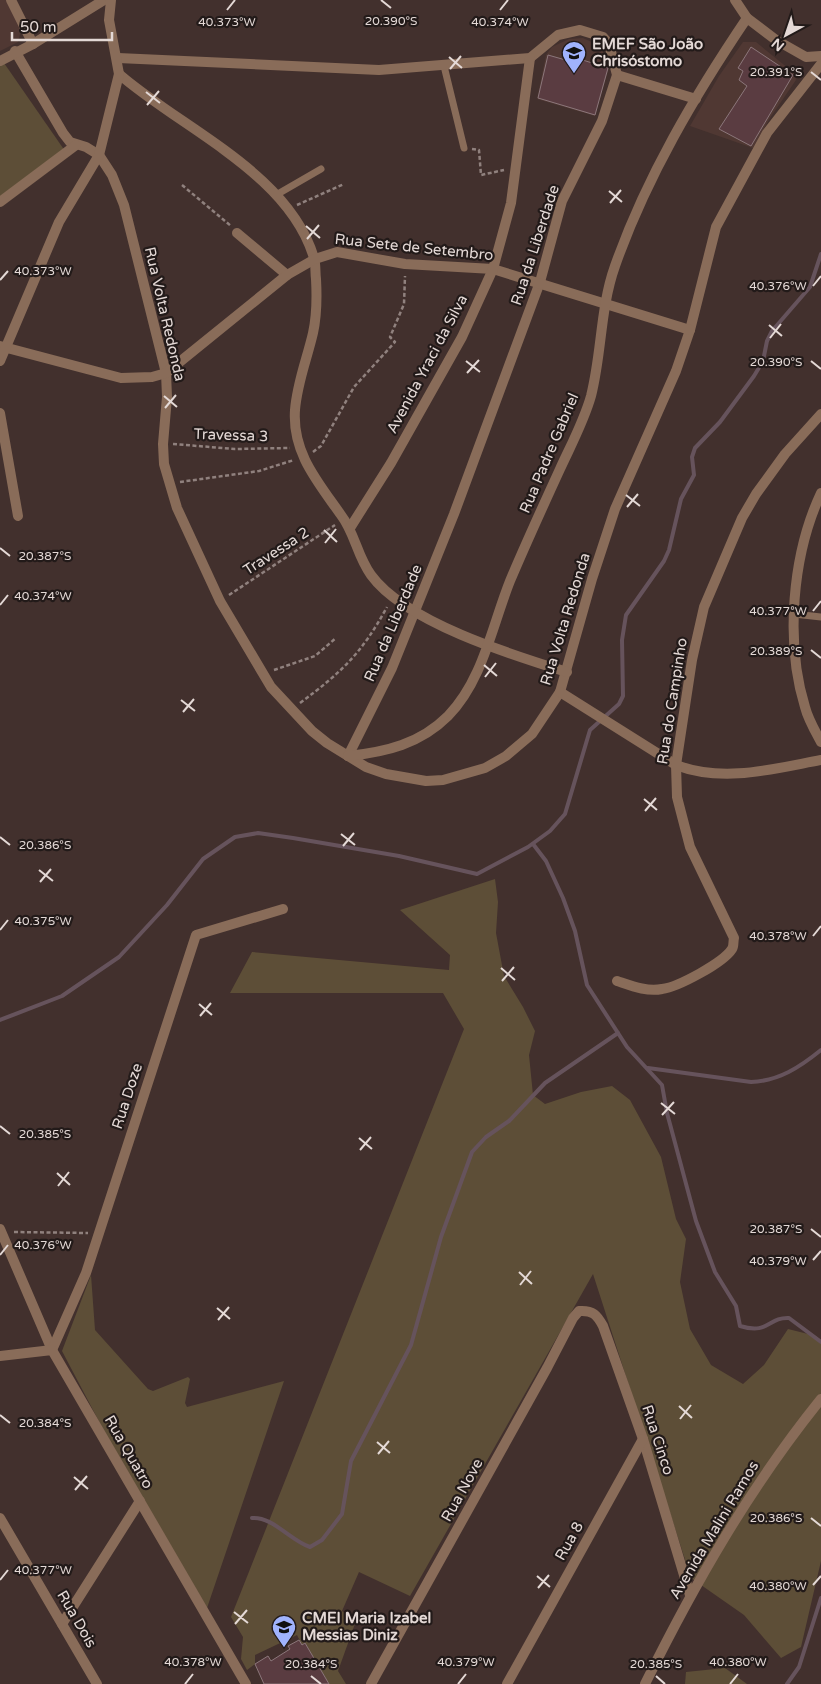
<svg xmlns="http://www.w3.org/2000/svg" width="821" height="1684" viewBox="0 0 821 1684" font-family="'Varela Round',sans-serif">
<rect width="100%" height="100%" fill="#42302d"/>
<!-- built -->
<g fill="#503833">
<polygon points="0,0 6,0 21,30 18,42 0,51"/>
<polygon points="583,38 600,46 610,64 595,116 537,99 546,55 552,47 569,39"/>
<polygon points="743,42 756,42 794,73 796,80 770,118 753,148 690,126 719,76"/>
</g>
<!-- green -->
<g fill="#5d4e37">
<polygon points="4,63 65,151 0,199 0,66"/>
<polygon points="495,879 498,902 496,933 504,976 523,1007 535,1031 529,1055 533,1095 545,1104 581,1092 612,1086 630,1100 661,1157 676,1219 686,1239 680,1282 690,1329 711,1365 743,1384 764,1365 788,1329 816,1336 821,1341 821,1561 801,1647 781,1658 744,1615 691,1578 593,1274 410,1596 359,1572 342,1611 356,1621 338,1671 346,1684 329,1684 305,1643 302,1645 297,1635 255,1655 255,1664 247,1670 241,1659 243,1637 231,1617 464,1029 443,993 230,993 252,952 449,970 450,955 400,910"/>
<polygon points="91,1275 95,1330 148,1389 153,1391 188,1377 190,1379 185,1403 187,1407 284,1381 207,1608 103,1429 62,1351"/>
<polygon points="725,1668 747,1684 685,1684 686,1672"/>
</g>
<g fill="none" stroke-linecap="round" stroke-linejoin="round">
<!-- stream -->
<g stroke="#66535c" stroke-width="4">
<path d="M533,844l13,17 17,37 12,33 12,54 40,62 35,38 5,28 29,108 19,51 21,34 4,20c29,9 28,-9 49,-8l32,24"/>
<polyline points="0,1020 62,996 119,957 167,905 203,859 235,837 258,833 293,838 399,856 477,874 528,847 550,831 565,814 590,730 619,704 623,696 622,640 626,615 664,561 669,550 681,499 694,475 692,457 695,448 720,422 754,376 763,361 767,341 772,331 810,287 821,254"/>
<path d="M648,1068l103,14c28,-1 49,-15 70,-32"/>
<path d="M252,1518c20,-2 39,23 58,29l12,-7 20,-26 9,-53 60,-116 30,-108 31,-85 14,-15 23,-16 36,-38 73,-50"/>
<polyline points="787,1684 799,1667 821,1598"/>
</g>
</g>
<!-- building -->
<g fill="#5a3c41" stroke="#8c777b">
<polygon points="751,47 793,75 751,146 719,129 747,86 739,80 743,71 738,68"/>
<polygon points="548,55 569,61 570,56 608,68 595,115 538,98"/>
<polygon points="299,1640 302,1645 305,1643 329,1684 264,1684 255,1664 268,1656 271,1661 290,1649 288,1646"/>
</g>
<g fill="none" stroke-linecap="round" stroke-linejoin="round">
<!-- path -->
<g stroke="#90817e" stroke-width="2.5" stroke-dasharray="4 2.5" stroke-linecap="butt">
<polyline points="472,149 479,150 481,175 504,170"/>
<polyline points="182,185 231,226"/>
<polyline points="297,205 344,184"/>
<polyline points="173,444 235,449 290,448"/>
<polyline points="313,452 321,446 354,387 395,342 390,337 404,304 405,276"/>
<polyline points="180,482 259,471 294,460"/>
<polyline points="229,595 335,525"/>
<polyline points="274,670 315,656 336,638"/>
<path d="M300,703c42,-31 62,-50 87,-96"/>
<polyline points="14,1232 88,1233"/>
</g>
<!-- service -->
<g stroke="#896c59" stroke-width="7">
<polyline points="444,66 464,148"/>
<polyline points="276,195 321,169"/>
<polyline points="794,614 821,617"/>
</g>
<!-- minor -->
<g stroke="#896c59" stroke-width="10">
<polyline points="11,0 33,44"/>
<polyline points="735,0 747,18 776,40 806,57 821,56"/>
<polyline points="15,51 63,133 70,142 86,147 99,155 112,175 124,205 166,373 167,397 163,444 164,464 177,508 220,601 271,687 312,731 327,743 366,767 386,774 426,781 443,780 485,768 506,756 532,734 560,692 592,579 615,509 676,371 690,330 716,227 767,133 821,64"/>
<polyline points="118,58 379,70 530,58 558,35 580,30 603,37 609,44 617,75 602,121 562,201 540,282 454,514 392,668 348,756"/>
<polyline points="0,61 33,44 104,0"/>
<path d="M119,74c63,55 170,99 195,184 2,6 1,14 2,21 1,18 1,36 -3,54 -6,26 -16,50 -18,77 -3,43 23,72 46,105 14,18 16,41 30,60 34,47 141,80 196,97"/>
<polyline points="617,75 696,99"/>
<polyline points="0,202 76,145"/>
<polyline points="237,233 287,275"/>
<polyline points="0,346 121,378 152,377 166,373 287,275 315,259 337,252 405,264 493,269 690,330"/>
<polyline points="0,361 59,222 99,155 119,74 109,20 111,0"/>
<polyline points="0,413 18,516"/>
<path d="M821,493c-29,62 -36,149 -16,214 3,12 10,24 16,35"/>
<polyline points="350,528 391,463 462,337 493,269 511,203 530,58"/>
<path d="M560,692l116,73c47,18 97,4 145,-5"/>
<path d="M348,756c38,-4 72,-12 100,-40 35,-36 44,-90 62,-135 16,-38 33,-75 50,-112 11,-24 24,-48 31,-73 11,-43 9,-88 24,-130 31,-88 80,-171 132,-248"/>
<path d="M617,981c15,5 30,11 45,8 16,-2 61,-26 70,-40 2,-3 1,-7 2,-11l-44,-91 -13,-50 -1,-32 16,-105 12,-53 38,-89 14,-24 29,-40 36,-40"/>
<polyline points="0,1229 52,1350"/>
<polyline points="52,1350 86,1273 196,935 283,909"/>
<polyline points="0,1518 97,1684"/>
<polyline points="62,1624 140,1501"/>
<path d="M371,1684l176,-316 26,-50 6,-7c14,-1 18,4 24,15l40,113 47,156"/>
<polyline points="507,1684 643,1439"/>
<path d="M645,1684c50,-101 105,-197 176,-285"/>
</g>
<!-- tertiary -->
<polyline stroke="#896c59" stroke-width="10" points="0,1356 52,1350 246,1684"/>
</g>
<!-- ticks -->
<path fill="none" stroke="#e4d9d6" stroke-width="2" d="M381,0l10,8M227,10l8,-10M500,10l8,-10M449,57l13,11M450,69l11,-13M811,72l10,8M146,92l14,11M147,105l12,-14M609,191l13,11M610,203l11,-13M306,226l14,12M307,239l12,-14M0,280l8,-9M813,286l8,-10M769,325l13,11M770,338l11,-14M466,361l14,11M811,361l10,8M467,373l12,-13M164,396l13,11M165,408l11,-13M626,495l14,11M627,507l11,-13M324,530l13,12M325,543l11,-14M0,548l10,8M0,605l8,-10M813,611l8,-10M811,650l10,8M484,665l13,11M485,677l11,-14M181,700l14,11M183,712l11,-13M644,799l13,11M645,811l11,-13M341,834l14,11M0,837l10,8M343,846l11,-13M39,870l14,11M40,882l11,-13M0,930l8,-10M813,936l8,-10M501,968l14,12M502,981l12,-14M199,1004l13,11M200,1016l11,-13M661,1103l14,11M662,1115l12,-13M0,1126l10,8M359,1138l13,11M360,1150l11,-13M57,1173l13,12M58,1186l11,-14M811,1229l10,8M0,1255l8,-10M813,1260l8,-9M519,1272l13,12M520,1285l11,-14M217,1308l13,11M218,1320l11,-13M679,1406l13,12M0,1415l10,8M680,1419l11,-14M377,1442l13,11M378,1454l11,-13M74,1477l14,12M75,1490l12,-14M811,1518l10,8M537,1576l13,11M0,1580l8,-10M813,1585l8,-9M538,1588l11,-13M234,1612l14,11M235,1624l12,-14M311,1676l10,8M656,1676l9,8M185,1684l8,-10M458,1684l8,-10M730,1684l8,-10"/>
<!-- icons -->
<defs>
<g id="school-pin" transform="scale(1.25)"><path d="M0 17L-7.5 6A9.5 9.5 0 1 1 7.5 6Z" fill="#a0b3fd" stroke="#221a19"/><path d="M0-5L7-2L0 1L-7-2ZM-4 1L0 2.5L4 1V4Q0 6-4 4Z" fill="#111"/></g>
</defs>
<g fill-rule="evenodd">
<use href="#school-pin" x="574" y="53"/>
<use href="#school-pin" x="284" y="1627"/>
</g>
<g text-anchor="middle" stroke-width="4.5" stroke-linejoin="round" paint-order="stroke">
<!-- poi labels -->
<g font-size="15" font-weight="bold" fill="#e4d9d6" stroke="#221a19" text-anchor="start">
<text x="592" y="49">EMEF São João<tspan x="592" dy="17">Chrisóstomo</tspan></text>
<text x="302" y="1623">CMEI Maria Izabel<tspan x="302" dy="17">Messias Diniz</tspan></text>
</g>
<!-- street labels -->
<g font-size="15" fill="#e4d9d6" stroke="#221a19">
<text transform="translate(535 245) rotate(-72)" y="5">Rua da Liberdade</text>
<text transform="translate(414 247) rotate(6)" y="5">Rua Sete de Setembro</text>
<text transform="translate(165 314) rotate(77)" y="5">Rua Volta Redonda</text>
<text transform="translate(427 364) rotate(-62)" y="5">Avenida Yraci da Silva</text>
<text transform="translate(231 435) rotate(2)" y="5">Travessa 3</text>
<text transform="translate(549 453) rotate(-67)" y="5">Rua Padre Gabriel</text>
<text transform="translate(276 551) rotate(-33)" y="5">Travessa 2</text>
<text transform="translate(565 619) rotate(-73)" y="5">Rua Volta Redonda</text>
<text transform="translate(393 623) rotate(-67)" y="5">Rua da Liberdade</text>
<text transform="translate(672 701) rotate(-81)" y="5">Rua do Campinho</text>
<text transform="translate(127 1096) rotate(-72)" y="5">Rua Doze</text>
<text transform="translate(658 1440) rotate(72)" y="5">Rua Cinco</text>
<text transform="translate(129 1452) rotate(60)" y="5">Rua Quatro</text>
<text transform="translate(462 1490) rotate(-61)" y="5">Rua Nove</text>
<text transform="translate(714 1530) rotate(-59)" y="5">Avenida Malini Ramos</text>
<text transform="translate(569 1541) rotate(-61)" y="5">Rua 8</text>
<text transform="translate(77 1619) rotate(60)" y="5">Rua Dois</text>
</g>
</g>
<g font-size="12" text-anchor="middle" fill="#e4d9d6" stroke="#221a19" stroke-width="4.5" stroke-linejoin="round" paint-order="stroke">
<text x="391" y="25">20.390°S</text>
<text x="227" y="26">40.373°W</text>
<text x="500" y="26">40.374°W</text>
<text x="776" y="76">20.391°S</text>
<text x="43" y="275">40.373°W</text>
<text x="778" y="290">40.376°W</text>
<text x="776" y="366">20.390°S</text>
<text x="45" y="560">20.387°S</text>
<text x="43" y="600">40.374°W</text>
<text x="778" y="615">40.377°W</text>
<text x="776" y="655">20.389°S</text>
<text x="45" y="849">20.386°S</text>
<text x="43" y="925">40.375°W</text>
<text x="778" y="940">40.378°W</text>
<text x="45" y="1138">20.385°S</text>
<text x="776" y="1233">20.387°S</text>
<text x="43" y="1249">40.376°W</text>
<text x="778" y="1265">40.379°W</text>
<text x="45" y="1427">20.384°S</text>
<text x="776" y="1522">20.386°S</text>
<text x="43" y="1574">40.377°W</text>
<text x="778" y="1590">40.380°W</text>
<text x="193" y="1666">40.378°W</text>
<text x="466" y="1666">40.379°W</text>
<text x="738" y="1666">40.380°W</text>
<text x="311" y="1668">20.384°S</text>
<text x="656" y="1668">20.385°S</text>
</g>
<!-- north arrow -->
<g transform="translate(786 35) rotate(220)" stroke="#221a19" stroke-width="4" paint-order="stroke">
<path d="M0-4L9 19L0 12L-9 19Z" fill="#e4d9d6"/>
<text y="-8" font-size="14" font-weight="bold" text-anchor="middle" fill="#e4d9d6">N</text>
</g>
<!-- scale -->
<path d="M12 32v8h100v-8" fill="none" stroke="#e4d9d6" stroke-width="2.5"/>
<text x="20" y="32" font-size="15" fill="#e4d9d6" stroke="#221a19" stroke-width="4" paint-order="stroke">50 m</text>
</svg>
